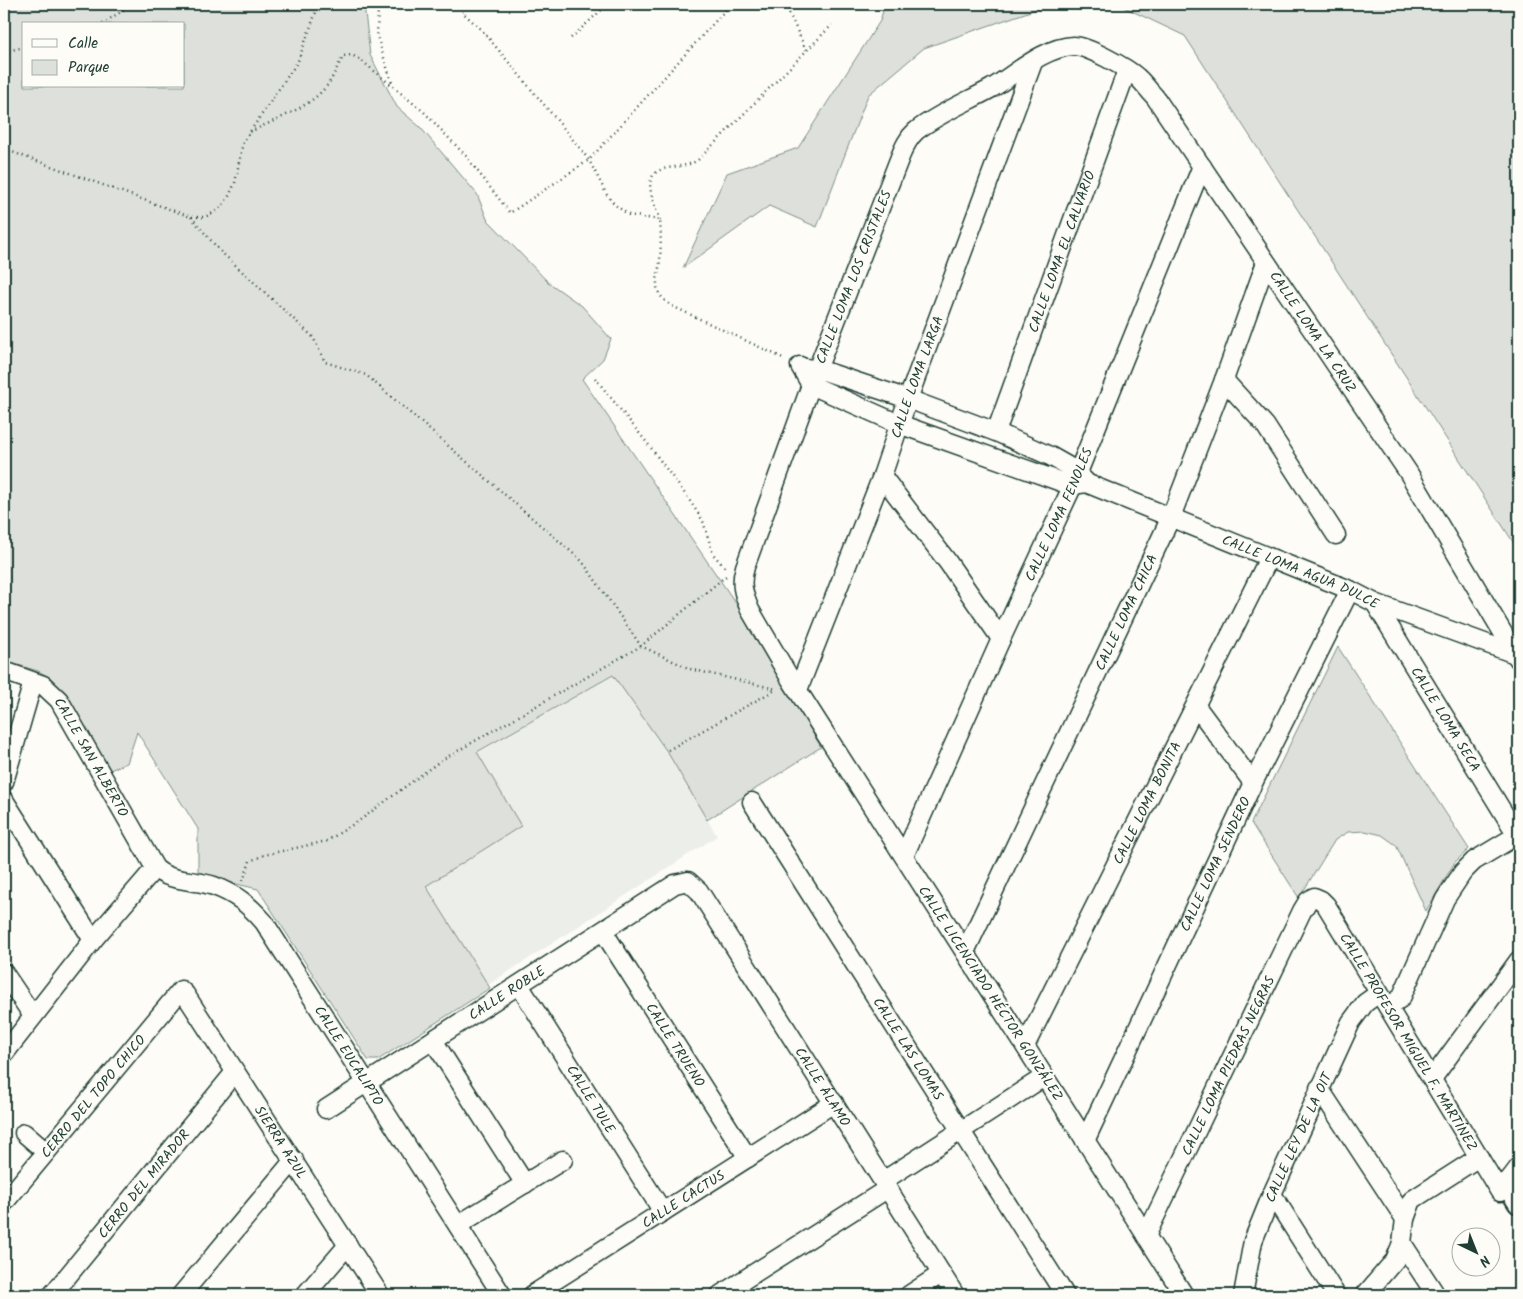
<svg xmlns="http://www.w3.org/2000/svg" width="1523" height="1299" viewBox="0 0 1523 1299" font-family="Kalam,sans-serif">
<rect width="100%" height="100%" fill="#fdfcf7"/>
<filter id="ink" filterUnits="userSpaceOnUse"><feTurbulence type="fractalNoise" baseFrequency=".02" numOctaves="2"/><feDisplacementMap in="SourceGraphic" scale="10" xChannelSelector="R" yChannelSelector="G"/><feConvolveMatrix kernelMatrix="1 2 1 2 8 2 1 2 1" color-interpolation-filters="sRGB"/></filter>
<g filter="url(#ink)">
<!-- built -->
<polygon fill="#eceee9" points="614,675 668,753 717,836 488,985 426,886 521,826 477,753"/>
<!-- green -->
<g fill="#dde0db" stroke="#7e8e88" fill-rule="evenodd">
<path d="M4,4h360l6,51 27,52 23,20 57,67 10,25 61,63 34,24 29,33 -8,20 -21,20 153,223 86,145 -114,73 -39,-67 -55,-78 -136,77 44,74 -95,60 64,102 -112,72h-10l-110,-171 -60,-14v-46l-61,-97 -10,31 -17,7 -41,-70 -18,-22 -13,-7 -34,-10zM24,24h160v62h-160z"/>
<polygon points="885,4 1051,4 924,48 868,95 817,227 769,206 683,268 727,173 798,148 880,21"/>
<polygon points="1117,4 1519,4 1519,551 1185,36"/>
<polygon points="1338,647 1469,849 1455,862 1426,911 1396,845 1382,835 1365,831 1348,832 1335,840 1299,898 1251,823"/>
</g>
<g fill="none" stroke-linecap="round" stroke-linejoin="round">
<!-- minor casing -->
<g stroke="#1f3d34" stroke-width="21">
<g id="minor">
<path id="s1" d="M800,366l11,19 88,39 168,60 6,1 13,-2 264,107 25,13 140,51"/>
<polyline points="807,368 827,372 908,399 996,432 1050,456 1073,469 1085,481"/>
<polyline points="1224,380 1265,425 1336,535"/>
<path id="s2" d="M996,432l131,-362"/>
<polyline points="882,476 947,561 1001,639"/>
<path id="s3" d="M1375,603l142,232"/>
<path id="s4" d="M4,671l39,14 16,15 96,168c16,15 39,11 59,18 22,8 35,19 50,36l238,373"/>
<path id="s5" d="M798,690l84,-214 26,-77 125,-337"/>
<polyline points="1196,706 1253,783"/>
<polyline points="4,782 33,682"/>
<polyline points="4,800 93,940"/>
<path id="s6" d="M752,802l313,493"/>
<path id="s7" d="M904,856l97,-217 72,-154 129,-319"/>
<path id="s8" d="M603,931l145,227"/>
<path id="s9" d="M965,952l206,-435 53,-137 42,-118"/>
<polyline points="4,973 33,1016"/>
<path id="s10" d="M519,985l144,227"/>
<polyline points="1388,1007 1401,998 1445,899 1463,872 1474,861 1519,834"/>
<polyline points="433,1040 525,1184"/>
<path id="s11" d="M1025,1046l244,-488"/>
<polyline points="4,1054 93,940 155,868"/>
<polyline points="1432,1079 1519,960"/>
<polyline points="1319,1088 1405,1219"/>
<path id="s12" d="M326,1109l349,-225 13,-3 11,10 256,404"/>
<polyline points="24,1133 46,1152"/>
<path id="s13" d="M1085,1141l168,-358 97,-193"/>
<polyline points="883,1181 1044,1077"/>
<polyline points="1272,1194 1336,1295"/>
<path id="s14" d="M4,1203l177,-213 4,4 195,301"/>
<polyline points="458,1225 563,1160"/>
<path id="s15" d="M1146,1236l156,-325 6,-10 6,-4 7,3 5,5 174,287 19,-25"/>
<polyline points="1402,1243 1436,1295"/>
<path id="s16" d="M52,1295l183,-223"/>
<polyline points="181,1295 294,1160"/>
<polyline points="305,1295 348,1245"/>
<path id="s17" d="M532,1295l302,-192"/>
<polyline points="720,1295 887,1189"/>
<polyline points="909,1295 941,1274"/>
<path id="s18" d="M1184,1295l-393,-615 -41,-70c-7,-17 -10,-26 -5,-43l66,-182 89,-228c4,-10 8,-19 16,-26 23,-18 51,-29 76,-43 23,-14 53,-41 81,-42 13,-1 54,22 64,31 7,6 12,14 18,20l253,375 111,188"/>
<path id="s19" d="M1243,1295l10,-54 19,-47 79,-172 14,-19 14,-10"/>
<polyline points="1365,1295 1395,1260 1402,1243 1405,1219 1412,1200 1479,1157"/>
</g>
</g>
<!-- tertiary casing -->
<g stroke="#1f3d34" stroke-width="26">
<polyline id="tertiary" points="1507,1183 1519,1202"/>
</g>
<!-- path -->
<g stroke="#1f3d34" stroke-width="2.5" stroke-dasharray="1 4" stroke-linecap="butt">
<polyline points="376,4 378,7 377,36 393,86"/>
<path d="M470,4l-8,8 19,17 85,102 23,29 18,35 8,10 14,10 31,5c1,13 1,27 0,40 -2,22 -10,31 12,46l113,53"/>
<polyline points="785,4 806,50"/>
<polyline points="102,24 122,11 130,4"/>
<polyline points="571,38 608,4"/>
<polyline points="4,52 24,47"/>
<path d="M250,132c22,-11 58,-24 74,-43 9,-9 12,-22 20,-33l8,-1 10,6 62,51 41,43 45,58 79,-53 142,-156"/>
<polyline points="4,149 191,217 205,217 215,212 223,205 229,196 235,183 243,142 298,61 319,4"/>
<polyline points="191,217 220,251 313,337 325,362 366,375 582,561 641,646 690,669 776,689"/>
<path d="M660,220c-6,-18 -22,-48 8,-52 11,-2 20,-2 30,-8l134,-135"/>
<polyline points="595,378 648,444 688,498 703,521 713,554 727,570"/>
<polyline points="668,750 775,690"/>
<polyline points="243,881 250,861 264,855 327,841 363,818 440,761 641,646 726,576"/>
</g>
<!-- minor -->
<use href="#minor" stroke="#fdfcf7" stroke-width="18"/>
<!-- tertiary -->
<use href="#tertiary" stroke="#fdfcf7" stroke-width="22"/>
</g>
</g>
<g text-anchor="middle" stroke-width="4.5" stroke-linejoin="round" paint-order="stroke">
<!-- street labels -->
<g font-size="14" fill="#1f3d34" stroke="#fdfcf7">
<text dy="5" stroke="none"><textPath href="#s2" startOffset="192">CALLE LOMA EL CALVARIO</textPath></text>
<text dy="5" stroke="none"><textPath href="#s18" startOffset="1165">CALLE LOMA LOS CRISTALES</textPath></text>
<text dy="5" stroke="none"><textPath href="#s18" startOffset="1886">CALLE LOMA LA CRUZ</textPath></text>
<text dy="5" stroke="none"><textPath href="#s5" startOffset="335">CALLE LOMA LARGA</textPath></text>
<text dy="5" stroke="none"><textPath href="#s7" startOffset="375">CALLE LOMA FENOLES</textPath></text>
<text dy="5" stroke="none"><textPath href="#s1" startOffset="548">CALLE LOMA AGUA DULCE</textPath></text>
<text dy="5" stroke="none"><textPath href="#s9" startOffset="376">CALLE LOMA CHICA</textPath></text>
<text dy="5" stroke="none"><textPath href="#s3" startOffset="136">CALLE LOMA SECA</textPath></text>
<text dy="5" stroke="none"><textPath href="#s4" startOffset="129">CALLE SAN ALBERTO</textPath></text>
<text dy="5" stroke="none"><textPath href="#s11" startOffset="272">CALLE LOMA BONITA</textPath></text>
<text dy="5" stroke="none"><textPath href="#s13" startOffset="306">CALLE LOMA SENDERO</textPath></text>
<text dy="5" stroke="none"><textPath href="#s12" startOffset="215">CALLE ROBLE</textPath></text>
<text transform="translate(991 993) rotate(57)" y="5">CALLE LICENCIADO HÉCTOR GONZÁLEZ</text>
<text dy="5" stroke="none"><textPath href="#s15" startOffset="554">CALLE PROFESOR MIGUEL F. MARTÍNEZ</textPath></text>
<text dy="5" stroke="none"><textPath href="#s8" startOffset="135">CALLE TRUENO</textPath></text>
<text dy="5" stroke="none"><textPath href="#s6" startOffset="292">CALLE LAS LOMAS</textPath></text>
<text dy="5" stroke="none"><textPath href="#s4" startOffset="540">CALLE EUCALIPTO</textPath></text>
<text dy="5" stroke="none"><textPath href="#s15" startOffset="189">CALLE LOMA PIEDRAS NEGRAS</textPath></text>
<text dy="5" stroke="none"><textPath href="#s12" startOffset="675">CALLE ÁLAMO</textPath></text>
<text dy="5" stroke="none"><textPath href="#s14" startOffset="139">CERRO DEL TOPO CHICO</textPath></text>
<text dy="5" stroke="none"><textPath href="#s10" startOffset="135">CALLE TULE</textPath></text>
<text dy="5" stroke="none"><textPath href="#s19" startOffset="168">CALLE LEY DE LA OIT</textPath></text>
<text dy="5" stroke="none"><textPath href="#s14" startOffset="459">SIERRA AZUL</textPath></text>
<text dy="5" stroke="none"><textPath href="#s16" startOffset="144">CERRO DEL MIRADOR</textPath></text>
<text dy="5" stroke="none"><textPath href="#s17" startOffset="179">CALLE CACTUS</textPath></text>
</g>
</g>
<!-- margin -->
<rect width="1523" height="1299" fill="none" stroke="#fdfcf7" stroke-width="20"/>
<rect x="10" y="10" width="1503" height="1279" fill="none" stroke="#1f3d34" stroke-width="2" filter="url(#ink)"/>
<!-- legend -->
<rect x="22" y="22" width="162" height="65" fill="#fdfcf7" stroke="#a4b0a9"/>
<rect x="32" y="39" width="25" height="8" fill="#fdfcf7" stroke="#a4b0a9"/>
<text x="68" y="48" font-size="15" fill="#1f3d34">Calle</text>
<rect x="32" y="60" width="25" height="15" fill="#dde0db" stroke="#a4b0a9"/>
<text x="68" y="72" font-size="15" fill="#1f3d34">Parque</text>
<!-- north arrow -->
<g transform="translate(1476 1252) rotate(137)"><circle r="24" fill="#fdfcf7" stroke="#a4b0a9"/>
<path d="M0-4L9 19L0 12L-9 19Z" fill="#1f3d34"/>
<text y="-8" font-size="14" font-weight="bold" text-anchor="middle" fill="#1f3d34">N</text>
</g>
</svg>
